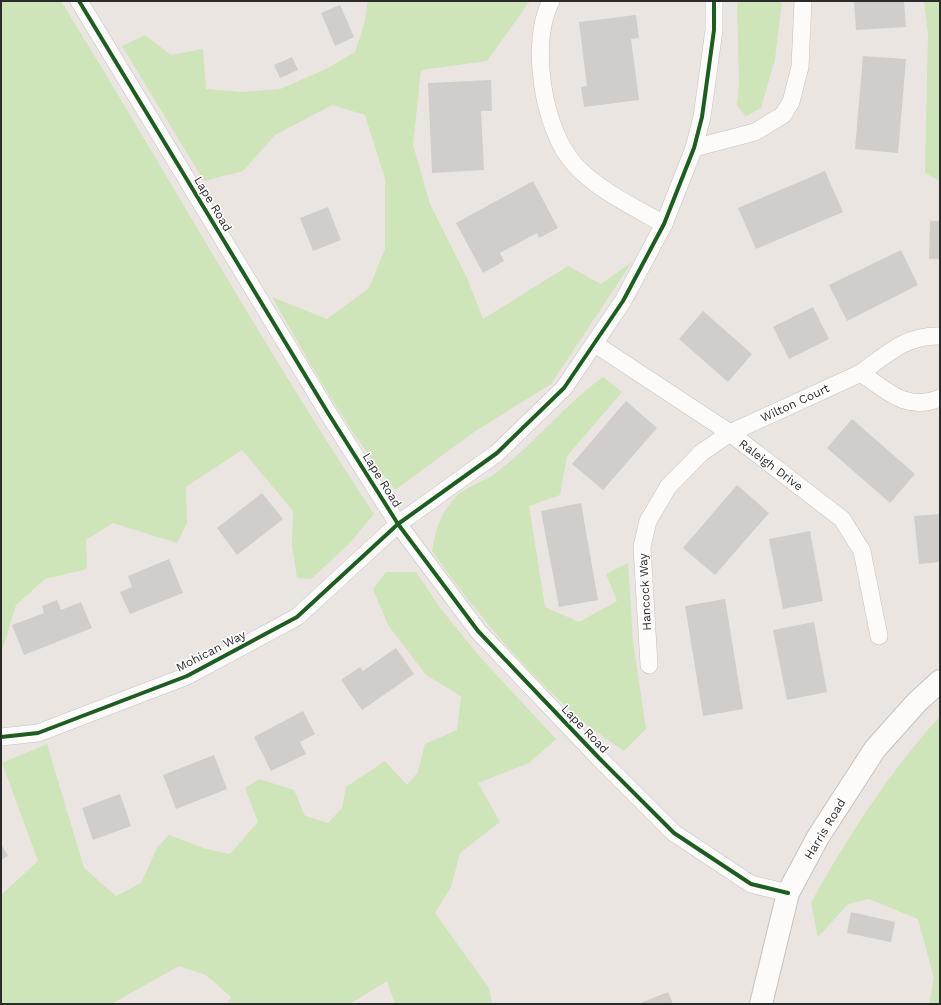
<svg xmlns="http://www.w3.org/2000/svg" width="941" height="1005" viewBox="0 0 941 1005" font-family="'Work Sans',sans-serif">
<rect width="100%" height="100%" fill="#eae5e0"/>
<!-- green -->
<g fill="#cee4b9">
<path d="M1,1h60c105,170 202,346 313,513l-25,30 -38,35 -14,-1 -5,-33 1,-34 -51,-61 -56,37 1,36 -10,20 -64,-20 -27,17 1,29 -42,10 -29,26 -15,49z"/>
<path d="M368,1h162l-43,60 -66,9 -8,75 17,59 37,74 16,41 85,-53 33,18 31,-22 -81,122 -77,48 -79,58c-48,-60 -85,-127 -123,-193l55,22 42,-31 16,-39v-70l-20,-64 -33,-10 -57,30 -32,36 -39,10 -82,-135 23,-11 26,20 32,-6 3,40 36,3 38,-3 46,-20 29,-17 9,-27z"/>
<polygon points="737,1 782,1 775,59 761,108 746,116 737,106 739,85"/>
<polygon points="924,1 940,1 940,181 925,173 928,34"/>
<path d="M603,377l19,15 -55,64 -7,39 -31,11 16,101 34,15 38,-21 -11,-27 22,-11 5,79 13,87 -22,22c-13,-9 -27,-18 -39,-28 -59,-50 -108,-109 -153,-172 5,-24 6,-33 22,-52 8,-11 30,-17 42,-26 38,-29 68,-68 107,-96z"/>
<polygon points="386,572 416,572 441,609 479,656 556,739 529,763 478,783 500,822 460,853 451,887 435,913 489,988 492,1004 395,1004 387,981 350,1004 227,1004 231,997 206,975 179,966 111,1004 1,1004 1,895 38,861 2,763 47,744 84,868 116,896 141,883 157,848 169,835 206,849 230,854 258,822 245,788 259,779 294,790 305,816 328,823 342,808 346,787 385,761 407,785 418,772 425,744 457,730 461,696 426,675 388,625 373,589"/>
<path d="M940,716v288h-11l5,-26 -16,-59 -49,-20 -21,5 -30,33 -7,-34c36,-66 78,-130 129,-187z"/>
</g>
<!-- building -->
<g fill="#d0cdca">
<polygon points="854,1 904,1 906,27 856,30"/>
<polygon points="340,5 354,37 335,46 321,13"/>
<polygon points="636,15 639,38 631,39 639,100 584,107 581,87 587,86 579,22"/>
<polygon points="863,56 906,59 898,153 855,149"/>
<polygon points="292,57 298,70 280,78 274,65"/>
<polygon points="491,80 492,111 481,111 484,170 432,173 428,83"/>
<polygon points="825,171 843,212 756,249 738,208"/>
<polygon points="533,181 558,228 539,238 537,233 500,253 504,261 483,273 456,223"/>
<polygon points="328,207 341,240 313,251 300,218"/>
<polygon points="930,221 940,221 940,259 929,259"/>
<polygon points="901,250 918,285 847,321 829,285"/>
<polygon points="813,307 829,339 789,359 773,327"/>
<polygon points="703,311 752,354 728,382 679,339"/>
<polygon points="626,401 657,428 603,490 572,464"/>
<polygon points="852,419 915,474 890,503 827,448"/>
<polygon points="737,485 769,513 715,575 683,548"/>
<polygon points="262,493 283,519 237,555 217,528"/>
<polygon points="581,503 598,600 559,607 541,511"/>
<polygon points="940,514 940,562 919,564 914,516"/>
<polygon points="810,531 823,601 783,609 769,539"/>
<polygon points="169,559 183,593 130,614 120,592 132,587 128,576"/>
<polygon points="725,599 743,709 703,716 685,606"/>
<polygon points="57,600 61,610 81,602 92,628 24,655 12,625 44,613 42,606"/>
<polygon points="814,622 827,692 787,700 773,630"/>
<polygon points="396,648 414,674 362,710 341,680 360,667 363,671"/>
<polygon points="303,711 315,734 300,742 306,754 271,771 254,737"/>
<polygon points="214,755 227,789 176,809 163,775"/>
<polygon points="120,794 131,826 93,840 82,808"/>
<polygon points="1,844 8,856 1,860"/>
<polygon points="851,912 895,922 891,942 847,933"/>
<polygon points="668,992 673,1004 638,1004"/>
</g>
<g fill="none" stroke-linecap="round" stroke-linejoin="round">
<!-- street casing -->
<g stroke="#c3c2c2" stroke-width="18">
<g id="street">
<polyline points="79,1 328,413 398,524 478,631 599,758 674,833 751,884 788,893"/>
<path d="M551,1c-22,42 -8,129 24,164 24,26 59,42 89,59"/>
<polyline points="694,148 755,132 783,115 791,102 800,67 803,1"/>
<path d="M940,336c-34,-1 -53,18 -79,37 26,18 46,39 79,25"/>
<polyline points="595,344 730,433 842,519 862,551 879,636"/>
<polyline points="649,665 642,547 648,521 668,487 701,453 730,433 861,373"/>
<polyline points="1,737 38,733 187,676 297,617 398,524 497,453 564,388 623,301 664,224 694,148 702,117 714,30 714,1"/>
</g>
</g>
<!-- secondary casing -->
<g stroke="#c3c2c2" stroke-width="24">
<polyline id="secondary" points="761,1004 788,893 818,837 875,749 917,702 940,681"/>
</g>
<!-- street -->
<use href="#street" stroke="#fcfbfa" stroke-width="17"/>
<!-- secondary -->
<use href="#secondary" stroke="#fcfbfa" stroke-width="22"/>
<!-- cycleway casing -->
<g stroke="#fff" stroke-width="6">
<g id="cycleway">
<polyline points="79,1 328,413 398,524 478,631 599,758 674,833 751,884 788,893"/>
<polyline points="1,737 38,733 187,676 297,617 398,524 497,453 564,388 623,301 664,224 694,148 702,117 714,30 714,1"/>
</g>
</g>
<!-- cycleway -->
<use href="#cycleway" stroke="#1b5e20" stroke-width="4"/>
</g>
<g text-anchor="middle" stroke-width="3" stroke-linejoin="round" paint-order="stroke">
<!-- street labels -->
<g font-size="12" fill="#2b2b2b" stroke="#fff">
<text transform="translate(213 204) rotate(59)" y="4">Lape Road</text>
<text transform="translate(795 403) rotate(-25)" y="4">Wilton Court</text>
<text transform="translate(771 465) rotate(37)" y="4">Raleigh Drive</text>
<text transform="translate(382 480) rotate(58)" y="4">Lape Road</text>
<text transform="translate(645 592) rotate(-93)" y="4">Hancock Way</text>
<text transform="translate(211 651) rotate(-27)" y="4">Mohican Way</text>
<text transform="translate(585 729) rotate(46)" y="4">Lape Road</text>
<text transform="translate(825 829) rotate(-59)" y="4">Harris Road</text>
</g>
</g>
<!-- border -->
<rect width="941" height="1005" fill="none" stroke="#2b2b2b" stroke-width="4"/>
</svg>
